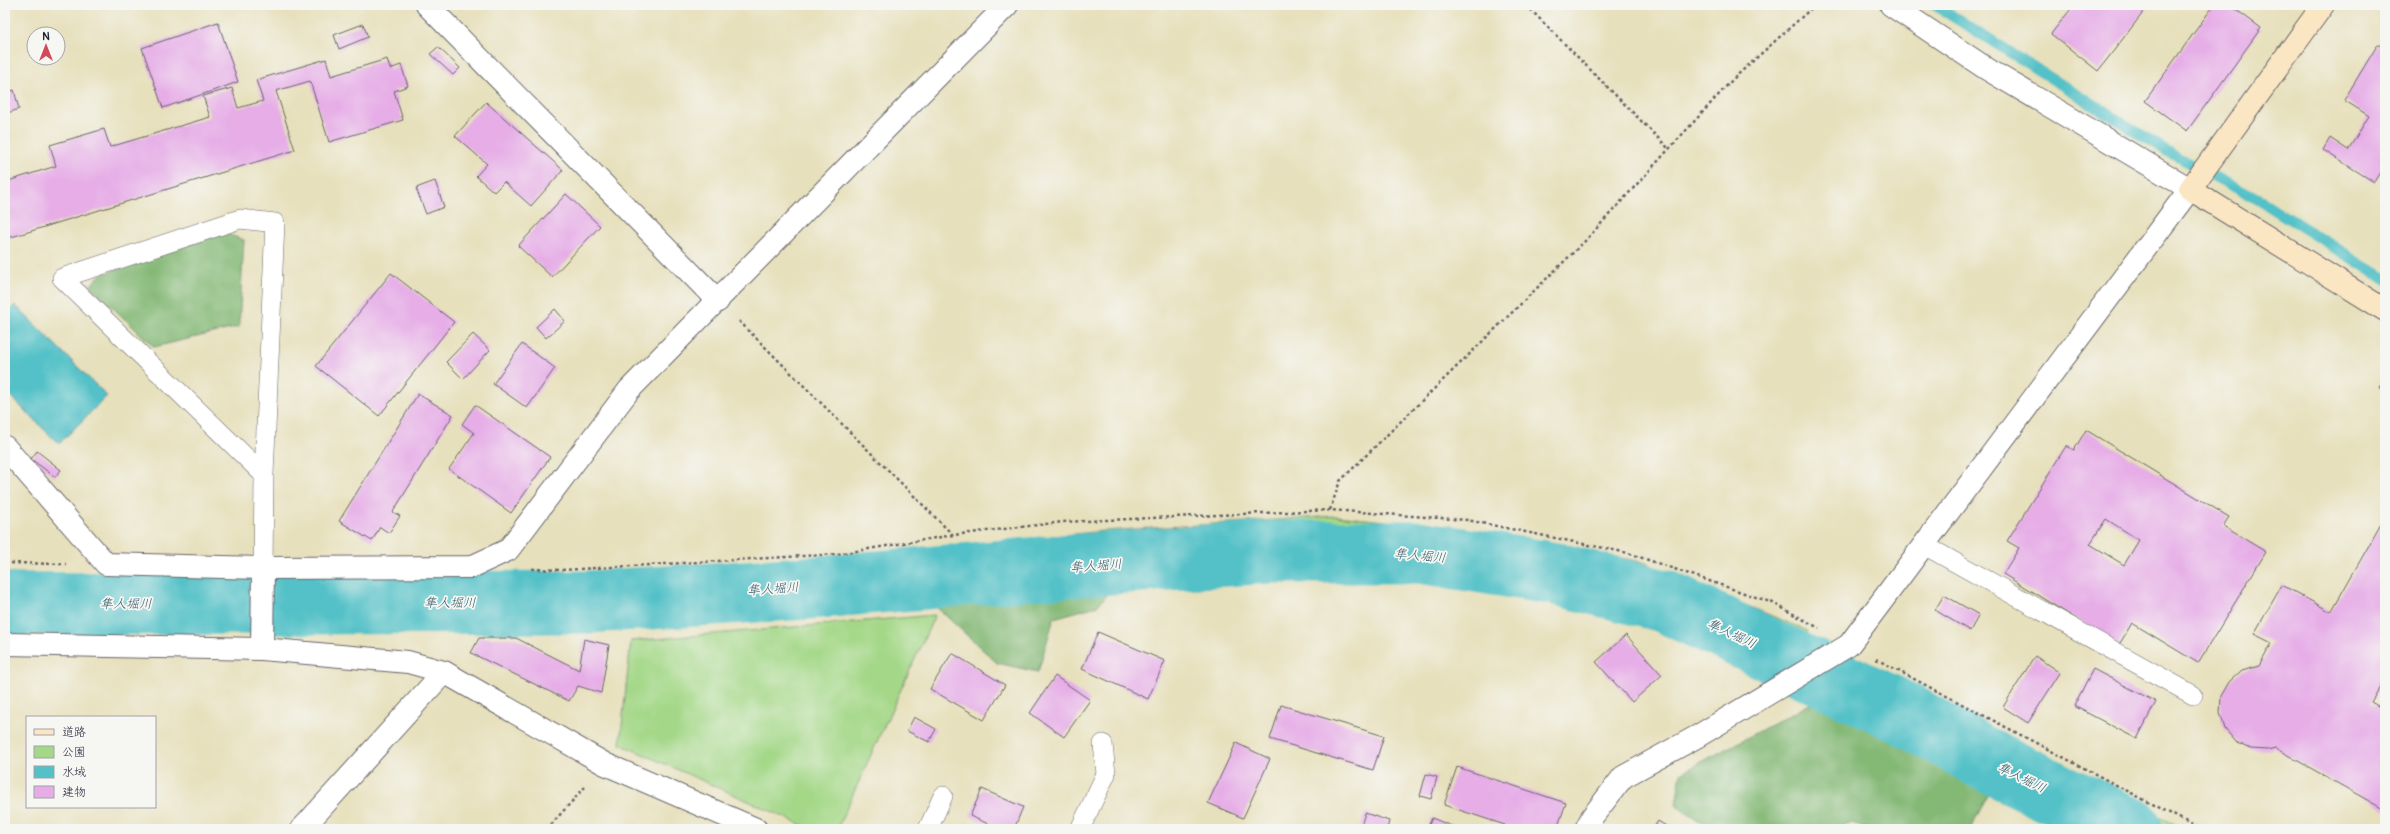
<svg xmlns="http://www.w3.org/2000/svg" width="2390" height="834" viewBox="0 0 2390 834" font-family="Pangolin,'Klee One',sans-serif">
<rect width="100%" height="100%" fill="#f6f6f2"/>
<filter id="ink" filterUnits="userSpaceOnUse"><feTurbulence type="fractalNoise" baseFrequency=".025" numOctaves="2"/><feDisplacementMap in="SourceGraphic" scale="8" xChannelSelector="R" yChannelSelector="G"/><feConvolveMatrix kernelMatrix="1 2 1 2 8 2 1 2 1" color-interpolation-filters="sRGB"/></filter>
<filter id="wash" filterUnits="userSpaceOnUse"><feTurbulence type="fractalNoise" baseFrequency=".012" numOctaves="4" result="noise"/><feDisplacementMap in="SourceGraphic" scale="16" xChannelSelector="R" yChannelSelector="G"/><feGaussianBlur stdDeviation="0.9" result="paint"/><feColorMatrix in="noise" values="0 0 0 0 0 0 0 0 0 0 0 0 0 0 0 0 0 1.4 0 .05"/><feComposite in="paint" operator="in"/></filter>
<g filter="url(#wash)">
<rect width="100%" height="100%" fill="#e7e0bc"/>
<!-- green -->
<g fill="#a4d888" stroke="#637d62">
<polygon points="1336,516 1473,530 1643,562 1808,631 1799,649 1659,585 1424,540 1289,541 1114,548 621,589 277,599 276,588 289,578 519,577 789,562 1104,531"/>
<polygon points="5,573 236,575 238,598 5,594"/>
<polygon points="5,611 238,615 238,630 5,628"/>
<polygon points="935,615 837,829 811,829 620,744 631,641"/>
<polygon points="1860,663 2184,829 2157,829 1841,674"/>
</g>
<!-- forest -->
<g fill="#83b874" stroke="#526d58">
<polygon points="224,233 244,240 239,327 154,347 90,286 100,275"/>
<polygon points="1129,571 1097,606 1054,618 1038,672 997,663 933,604 941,589"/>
<polygon points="1825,696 1993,786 1970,829 1869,829 1851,824 1822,829 1711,829 1676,805 1681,773"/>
</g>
<!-- water -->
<polygon fill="#53c1c7" stroke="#3a7281" points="15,305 107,396 59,444 5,391 5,315"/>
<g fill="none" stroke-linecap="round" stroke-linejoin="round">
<!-- stream -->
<polyline stroke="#53c1c7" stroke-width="11" points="1935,5 2170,153 2261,201 2385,279"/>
<!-- river -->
<polyline stroke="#53c1c7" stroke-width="63" points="5,604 589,602 807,588 1066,566 1270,552 1419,552 1557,574 1664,601 1904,713 1989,761 2131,829"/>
</g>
<g id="blocks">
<!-- building -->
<g fill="#e6ade7" fill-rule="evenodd">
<polygon points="2074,5 2149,5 2098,71 2051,34"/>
<polygon points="2214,5 2230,5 2261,28 2187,131 2145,101"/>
<polygon points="218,22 238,82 163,108 142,48"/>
<polygon points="363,24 368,37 339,49 334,35"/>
<polygon points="2378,44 2385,48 2385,164 2374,182 2323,150 2330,138 2348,150 2369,116 2344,100"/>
<polygon points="438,47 460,68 453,75 430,54"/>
<polygon points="326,59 331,76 387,59 390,69 401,65 408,86 394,91 403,120 329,142 310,81 276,91 295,150 5,239 5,182 56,166 50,145 104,129 110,147 210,117 203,96 232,88 238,108 263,101 256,80"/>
<polygon points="14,90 19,109 5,114 5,93"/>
<polygon points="486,102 563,170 531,206 504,182 494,192 476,176 487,164 455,136"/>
<polygon points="435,181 444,207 426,214 416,188"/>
<polygon points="566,194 600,226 552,277 518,246"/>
<polygon points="391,273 454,322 379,416 316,366"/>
<polygon points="555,309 565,321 546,338 536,327"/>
<polygon points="473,334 490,350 463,379 446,362"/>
<polygon points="522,344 555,368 527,408 493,384"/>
<polygon points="2385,377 2385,391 2379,387"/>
<polygon points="418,394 453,415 393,512 400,516 389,533 380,527 372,541 339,521"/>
<polygon points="475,405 550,457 511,513 449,469 474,433 462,424"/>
<path d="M2086,430l143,87 -6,9 43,26 -68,111 -66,-40 -13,22 -116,-71 16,-26 -12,-7 59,-95 8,4zM2106,519l33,21 -15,25 -34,-21z"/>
<polygon points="37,451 61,470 55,477 31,459"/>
<polygon points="2385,517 2385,679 2371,702 2385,710 2385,810 2275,748 2268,750 2251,749 2236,742 2225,729 2220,713 2221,696 2229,682 2241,671 2259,666 2272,643 2254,634 2282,585 2331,612"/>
<polygon points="1944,595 1979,615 1970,631 1935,610"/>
<polygon points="1098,632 1165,661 1148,699 1082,669"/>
<polygon points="1626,635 1662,675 1632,702 1596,662"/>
<polygon points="479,638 516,638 579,670 584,639 609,645 601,693 578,686 569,701 471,653"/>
<polygon points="952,653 1005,685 984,720 930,689"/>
<polygon points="2035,656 2060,673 2028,723 2003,707"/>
<polygon points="2093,669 2156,702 2137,739 2074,706"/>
<polygon points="1055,676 1090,700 1064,737 1030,713"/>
<polygon points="1281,705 1384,736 1373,770 1270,739"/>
<polygon points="914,717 936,729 929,742 907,731"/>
<polygon points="1236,743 1270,759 1243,818 1208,803"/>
<polygon points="1457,767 1566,803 1557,829 1504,829 1505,825 1444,805"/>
<polygon points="1426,774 1437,777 1431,799 1420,796"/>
<polygon points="982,789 1023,807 1014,829 1000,829 970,816"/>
<polygon points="1365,813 1389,821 1387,829 1360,829"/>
<polygon points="1432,818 1459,829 1427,829"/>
<polygon points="1658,821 1671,829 1653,829"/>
</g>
</g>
</g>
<g filter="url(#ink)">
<use href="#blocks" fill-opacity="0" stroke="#676468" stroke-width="1"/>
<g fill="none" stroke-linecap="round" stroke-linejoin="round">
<!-- lane casing -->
<g stroke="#676468" stroke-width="20">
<g id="lane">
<polyline points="1924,545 2193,695"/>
<polyline points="263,568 264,475 275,223 240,219 62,278 264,475"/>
<polyline points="928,829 943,796"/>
<polyline points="1080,829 1106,774 1103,744"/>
</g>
</g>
<!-- street casing -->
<g stroke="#676468" stroke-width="24">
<g id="street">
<polyline points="427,5 718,301"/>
<polyline points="5,447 106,564 263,568 471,567 508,550 629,390 1007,5"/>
<polyline points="5,644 262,649 408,662 444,672 605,764 756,829"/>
<polyline points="262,649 263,568"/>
<polyline points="302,829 444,672"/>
<polyline points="1586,829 1592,817 1623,777 1698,736 1849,645 2190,189 1987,69 1891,5"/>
</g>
</g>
<!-- secondary casing -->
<g stroke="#676468" stroke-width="24">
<polyline id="secondary" points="2323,5 2190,189 2385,310"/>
</g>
<!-- path -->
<g stroke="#676468" stroke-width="2.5" stroke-dasharray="3 3" stroke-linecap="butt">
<polyline points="1526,5 1669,149"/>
<polyline points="739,321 953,535"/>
<polyline points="1330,510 1340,481 1586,240 1733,79 1815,5"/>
<polyline points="5,563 66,564"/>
<polyline points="532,569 562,570 838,554 953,535 1063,522 1330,510 1467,520 1628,553 1773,603 1819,628"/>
<polyline points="1876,659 2200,829"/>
<polyline points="547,829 585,787"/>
</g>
<!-- lane -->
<use href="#lane" stroke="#fff" stroke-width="19"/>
<!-- street -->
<use href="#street" stroke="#fff" stroke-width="22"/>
<!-- secondary -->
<use href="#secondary" stroke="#fbe6c4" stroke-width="22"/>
</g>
</g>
<g text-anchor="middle" stroke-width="3.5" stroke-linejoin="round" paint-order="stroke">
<!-- water labels -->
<g font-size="13" font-style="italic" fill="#335a6c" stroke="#f6f6f2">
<text transform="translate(1420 555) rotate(5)" y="5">隼人堀川</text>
<text transform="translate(1096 565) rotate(-4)" y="5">隼人堀川</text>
<text transform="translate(773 588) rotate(-4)" y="5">隼人堀川</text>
<text x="450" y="607">隼人堀川</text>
<text x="126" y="608">隼人堀川</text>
<text transform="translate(1732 633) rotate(25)" y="5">隼人堀川</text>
<text transform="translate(2022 777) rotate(26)" y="5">隼人堀川</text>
</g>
</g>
<!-- margin -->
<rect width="2390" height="834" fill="none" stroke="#f6f6f2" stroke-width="20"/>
<!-- legend -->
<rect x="26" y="716" width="130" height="92" fill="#f6f6f2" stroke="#a1a1a9"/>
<rect x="34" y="729" width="20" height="6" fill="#fbe6c4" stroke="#a1a1a9"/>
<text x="62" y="736" font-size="12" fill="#22223b">道路</text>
<rect x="34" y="746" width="20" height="12" fill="#a4d888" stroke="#a1a1a9"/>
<text x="62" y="756" font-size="12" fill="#22223b">公園</text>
<rect x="34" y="766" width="20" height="12" fill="#53c1c7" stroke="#a1a1a9"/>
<text x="62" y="776" font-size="12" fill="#22223b">水域</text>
<rect x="34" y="786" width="20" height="12" fill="#e6ade7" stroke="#a1a1a9"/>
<text x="62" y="796" font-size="12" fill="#22223b">建物</text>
<!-- north arrow -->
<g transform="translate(46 46)"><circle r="19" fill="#f6f6f2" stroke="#a1a1a9"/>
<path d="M0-3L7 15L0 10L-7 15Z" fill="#d1495b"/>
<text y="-6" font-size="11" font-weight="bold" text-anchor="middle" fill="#22223b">N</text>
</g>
</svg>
